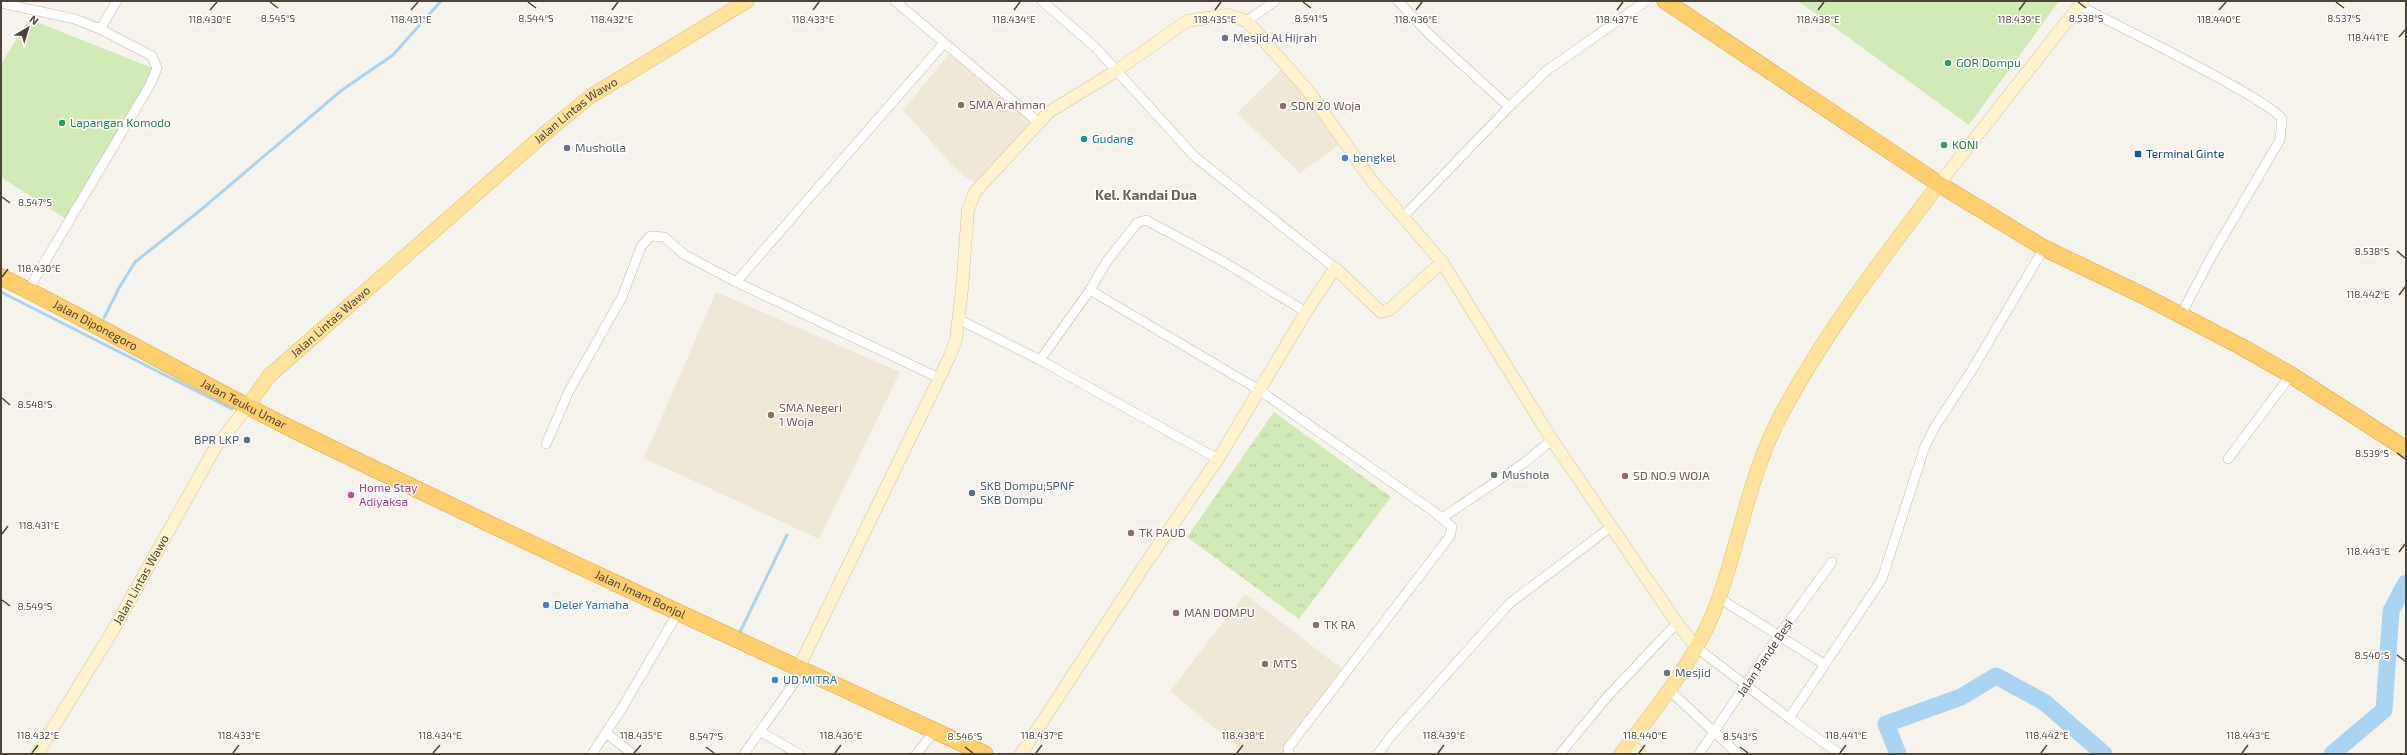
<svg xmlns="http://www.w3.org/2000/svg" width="2407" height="755" viewBox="0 0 2407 755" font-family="'Exo 2',sans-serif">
<defs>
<pattern id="grass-tufts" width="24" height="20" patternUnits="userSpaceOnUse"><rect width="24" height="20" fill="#d2eab5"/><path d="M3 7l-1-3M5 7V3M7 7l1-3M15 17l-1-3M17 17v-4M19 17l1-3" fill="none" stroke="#b6ca9c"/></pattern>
</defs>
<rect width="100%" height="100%" fill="#f6f3ec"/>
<!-- education -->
<g fill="#efe8d6">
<polygon points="949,54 1032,122 976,183 964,176 952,165 903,110"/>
<polygon points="1285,66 1340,144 1300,173 1237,113"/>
<polygon points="716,292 900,372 819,539 644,458"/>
<polygon points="1245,594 1347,673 1287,754 1245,754 1170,691"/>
</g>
<!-- grass -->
<polygon fill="url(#grass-tufts)" points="1274,412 1391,497 1299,619 1187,537"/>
<!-- garden -->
<g fill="#d2eab5">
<polygon points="1798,1 2059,1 1969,125"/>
<polygon points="29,19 155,69 66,219 1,177 1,64"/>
</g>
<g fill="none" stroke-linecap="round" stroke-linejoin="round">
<!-- stream -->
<g stroke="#a9d4f2" stroke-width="3">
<polyline points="1,292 232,409"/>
<polyline points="104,318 119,288 135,262 197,213 342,90 393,55 441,1"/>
<polyline points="740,632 787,535"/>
</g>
<!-- river -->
<g stroke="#a9d4f2" stroke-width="17">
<polyline points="1898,754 1886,724 1961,697 1996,676 2044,702 2104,754"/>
<polyline points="2332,754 2384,710 2391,611 2406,583"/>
</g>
<!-- street casing -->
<g stroke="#c2bbae" stroke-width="10">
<g id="street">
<polyline points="895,1 1038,122"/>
<polyline points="1042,1 1095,47 1195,157 1335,268"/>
<polyline points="1398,1 1430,35 1509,107 1546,71 1646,1"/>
<polyline points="1,3 75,19 100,29 152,56 157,68 150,85 28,290"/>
<path d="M2080,6c30,16 191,94 202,113l-2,21 -69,117 -30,58"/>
<polyline points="1247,21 1275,1"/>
<polyline points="100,29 117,1"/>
<polyline points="1403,217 1509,107"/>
<polyline points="736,282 944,43"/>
<polyline points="1090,290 1107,261 1137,223 1146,220 1224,262 1306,312"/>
<polyline points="958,319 1040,360 1218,459"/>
<polyline points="1040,360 1090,290 1259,390 1433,511 1452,527 1450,536 1288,748 1289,754"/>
<polyline points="546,444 569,391 622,297 641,247 650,236 664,237 685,255 736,282 939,378"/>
<polyline points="2228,459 2291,375"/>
<polyline points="1442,518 1524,463 1552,440"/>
<polyline points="1719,598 1824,664"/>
<polyline points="1697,648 1789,718 1882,579 1925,446 1936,425 1972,370 2044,248"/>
<polyline points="1668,689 1738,754"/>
<polyline points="1789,718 1840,754"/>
<polyline points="761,732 799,754"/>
<polyline points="606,733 633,754"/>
<polyline points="592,754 622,708 679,611"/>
<polyline points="744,754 804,669"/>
<polyline points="916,754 935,731"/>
<polyline points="1378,754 1391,736 1510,603 1611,527"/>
<polyline points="1560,754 1607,697 1677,623"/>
<polyline points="1699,754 1779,635 1832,562"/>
</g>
</g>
<!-- secondary casing -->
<g stroke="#d6c79b" stroke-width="13">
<g id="secondary">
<polyline points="1939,184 2083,1"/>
<polyline points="799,667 949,358 956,340 962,289 968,210 975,192 1049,112 1116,71 1187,21 1228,15 1247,21 1310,93 1372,181 1442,262 1552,440 1677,623 1697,648"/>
<polyline points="1629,744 1641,754"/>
<path id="s1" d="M37,754l75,-122 103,-184 32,-41"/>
<polyline points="1021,754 1144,566 1218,459 1306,312 1335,268 1381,312 1390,309 1442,262"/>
</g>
</g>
<!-- primary casing -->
<g stroke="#e6c16a" stroke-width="15">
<g id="primary">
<path id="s2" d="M247,407l22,-31 280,-246 42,-34 156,-95"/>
<path d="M1621,754c37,-49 78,-97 98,-156 21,-60 31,-123 60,-179 44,-84 103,-160 160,-235"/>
</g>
</g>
<!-- highway casing -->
<g stroke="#e0a43c" stroke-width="17">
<g id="highway">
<polyline points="1665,1 1939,184 2044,248 2142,295 2242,347 2291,375 2406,449"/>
<path id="s3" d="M1,277c101,49 197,106 297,155 228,111 457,216 687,322"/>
</g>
</g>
<!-- street -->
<use href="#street" stroke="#fff" stroke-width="9"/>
<!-- secondary -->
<use href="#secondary" stroke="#fff3cd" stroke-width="12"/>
<!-- primary -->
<use href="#primary" stroke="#ffe39c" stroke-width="14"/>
<!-- highway -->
<use href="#highway" stroke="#ffcf6e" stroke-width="16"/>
</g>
<!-- ticks -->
<path fill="none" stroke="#4b4439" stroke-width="1.5" d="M270,2l8,6M528,2l8,6M1303,2l8,6M2078,2l8,6M2336,2l8,6M210,10l7,-8M411,10l7,-8M612,10l6,-8M813,10l6,-8M1014,10l6,-8M1215,10l6,-8M1416,10l6,-8M1617,10l6,-8M1818,10l6,-8M2019,10l6,-8M2219,10l7,-8M2399,37l6,-7M2,197l8,6M2397,251l8,7M2,277l6,-8M2399,295l6,-8M2,398l8,7M2397,453l8,6M2,534l6,-8M2399,552l6,-8M2,600l8,6M2397,655l8,6M706,747l8,6M965,747l8,6M1740,747l8,6M32,753l6,-8M233,753l6,-8M433,753l7,-8M634,753l7,-8M835,753l6,-8M1036,753l6,-8M1237,753l6,-8M1438,753l6,-8M1639,753l6,-8M1840,753l6,-8M2041,753l6,-8M2242,753l6,-8"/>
<!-- markers -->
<g fill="#6b7280" stroke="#fff" stroke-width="1.5">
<circle cx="1225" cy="38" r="4"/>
<circle cx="567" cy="148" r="4"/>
<circle cx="1494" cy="475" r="4"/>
<circle cx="1667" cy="673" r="4"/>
</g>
<g fill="#2e9e5b" stroke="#fff" stroke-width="1.5">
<circle cx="1948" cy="63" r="4"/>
<circle cx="62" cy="123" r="4"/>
<circle cx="1944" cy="145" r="4"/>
</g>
<g fill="#8d6e63" stroke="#fff" stroke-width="1.5">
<circle cx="961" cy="105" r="4"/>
<circle cx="1283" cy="106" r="4"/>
<circle cx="771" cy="415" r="4"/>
<circle cx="1625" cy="476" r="4"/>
<circle cx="1131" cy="533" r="4"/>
<circle cx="1176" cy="613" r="4"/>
<circle cx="1316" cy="625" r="4"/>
<circle cx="1265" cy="664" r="4"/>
</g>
<circle fill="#0f9aa8" stroke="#fff" stroke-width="1.5" cx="1084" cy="139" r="4"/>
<rect fill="#1a4fb4" stroke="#fff" stroke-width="1.5" x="2134" y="150" width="8" height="8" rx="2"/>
<g fill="#3f7fe0" stroke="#fff" stroke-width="1.5">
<circle cx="1345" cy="158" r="4"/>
<circle cx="546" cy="605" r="4"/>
<circle cx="775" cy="680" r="4"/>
</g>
<g fill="#5c6f8a" stroke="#fff" stroke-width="1.5">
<circle cx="247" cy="440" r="4"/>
<circle cx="972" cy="493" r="4"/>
</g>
<circle fill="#d1479c" stroke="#fff" stroke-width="1.5" cx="351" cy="495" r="4"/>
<g text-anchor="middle" stroke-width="3" stroke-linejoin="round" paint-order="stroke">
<!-- worship labels -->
<g font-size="12" fill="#5b616d" stroke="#fff" text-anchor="start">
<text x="1233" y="42">Mesjid Al Hijrah</text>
<text x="575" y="152">Musholla</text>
<text x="1502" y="479">Mushola</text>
<text x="1675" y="677">Mesjid</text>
</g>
<!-- leisure labels -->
<g font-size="12" fill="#27864d" stroke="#fff" text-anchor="start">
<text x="1956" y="67">GOR Dompu</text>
<text x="70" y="127">Lapangan Komodo</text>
<text x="1952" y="149">KONI</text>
</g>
<!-- education labels -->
<g font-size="12" fill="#785e54" stroke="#fff" text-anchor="start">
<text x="969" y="109">SMA Arahman</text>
<text x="1291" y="110">SDN 20 Woja</text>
<text x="779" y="412">SMA Negeri<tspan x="779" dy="14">1 Woja</tspan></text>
<text x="1633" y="480">SD NO.9 WOJA</text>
<text x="1139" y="537">TK PAUD</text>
<text x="1184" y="617">MAN DOMPU</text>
<text x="1324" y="629">TK RA</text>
<text x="1273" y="668">MTS</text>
</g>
<!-- street labels -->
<g font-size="12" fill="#4b4439" stroke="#fff">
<text dy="4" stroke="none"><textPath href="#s2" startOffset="444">Jalan Lintas Wawo</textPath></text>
<text dy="4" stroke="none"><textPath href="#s2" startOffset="120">Jalan Lintas Wawo</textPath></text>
<text dy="4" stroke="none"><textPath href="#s3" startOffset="106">Jalan Diponegoro</textPath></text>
<text dy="4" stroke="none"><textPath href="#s3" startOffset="274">Jalan Teuku Umar</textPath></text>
<text dy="4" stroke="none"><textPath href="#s1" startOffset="203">Jalan Lintas Wawo</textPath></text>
<text dy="4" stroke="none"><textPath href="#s3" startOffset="714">Jalan Imam Bonjol</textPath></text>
<text transform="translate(1765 658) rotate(-56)" y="4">Jalan Pande Besi</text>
</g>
<!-- culture labels -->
<g font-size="12" fill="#0d838f" stroke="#fff" text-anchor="start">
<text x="1092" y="143">Gudang</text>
</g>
<!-- transit labels -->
<g font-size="12" fill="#164399" stroke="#fff" text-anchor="start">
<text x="2146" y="158">Terminal Ginte</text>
</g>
<!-- shop labels -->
<g font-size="12" fill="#366cbe" stroke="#fff" text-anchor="start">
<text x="1353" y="162">bengkel</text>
<text x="554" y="609">Deler Yamaha</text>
<text x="783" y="684">UD MITRA</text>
</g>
<!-- service labels -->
<g font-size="12" fill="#4e5e75" stroke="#fff" text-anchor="end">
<text x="239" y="444">BPR LKP</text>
<text x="980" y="490" text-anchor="start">SKB Dompu;SPNF<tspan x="980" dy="14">SKB Dompu</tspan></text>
</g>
<!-- hotel labels -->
<g font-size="12" fill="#b23c85" stroke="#fff" text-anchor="start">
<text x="359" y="492">Home Stay<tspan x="359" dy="14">Adiyaksa</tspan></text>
</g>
<!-- quarter labels -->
<g font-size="14" font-weight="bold" fill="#6e6250" stroke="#fff">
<text x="1146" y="200">Kel. Kandai Dua</text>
</g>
</g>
<g font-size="10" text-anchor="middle" fill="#4b4439" stroke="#fff" stroke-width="3" stroke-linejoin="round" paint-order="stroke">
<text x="2086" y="22">8.538°S</text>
<text x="278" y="22">8.545°S</text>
<text x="536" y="22">8.544°S</text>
<text x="1311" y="22">8.541°S</text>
<text x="2344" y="22">8.537°S</text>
<text x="411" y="23">118.431°E</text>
<text x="612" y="23">118.432°E</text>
<text x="813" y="23">118.433°E</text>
<text x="1014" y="23">118.434°E</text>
<text x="1215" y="23">118.435°E</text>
<text x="1416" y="23">118.436°E</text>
<text x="1617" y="23">118.437°E</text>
<text x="1818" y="23">118.438°E</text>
<text x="2019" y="23">118.439°E</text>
<text x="2219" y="23">118.440°E</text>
<text x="210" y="23">118.430°E</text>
<text x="2368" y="41">118.441°E</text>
<text x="35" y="206">8.547°S</text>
<text x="2372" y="255">8.538°S</text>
<text x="39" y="272">118.430°E</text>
<text x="2368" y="298">118.442°E</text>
<text x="35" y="408">8.548°S</text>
<text x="2372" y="457">8.539°S</text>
<text x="39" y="529">118.431°E</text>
<text x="2368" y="555">118.443°E</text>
<text x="35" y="610">8.549°S</text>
<text x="2372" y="659">8.540°S</text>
<text x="38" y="739">118.432°E</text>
<text x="239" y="739">118.433°E</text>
<text x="440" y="739">118.434°E</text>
<text x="641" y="739">118.435°E</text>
<text x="841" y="739">118.436°E</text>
<text x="1042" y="739">118.437°E</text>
<text x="1243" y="739">118.438°E</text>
<text x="1444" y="739">118.439°E</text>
<text x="1645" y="739">118.440°E</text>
<text x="1846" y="739">118.441°E</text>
<text x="2047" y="739">118.442°E</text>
<text x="2248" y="739">118.443°E</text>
<text x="706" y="740">8.547°S</text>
<text x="965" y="740">8.546°S</text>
<text x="1740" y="740">8.543°S</text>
</g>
<!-- border -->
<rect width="2407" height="755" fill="none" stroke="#4b4439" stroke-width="4"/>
<!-- north arrow -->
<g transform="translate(28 28) rotate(38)" stroke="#ffffff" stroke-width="3" paint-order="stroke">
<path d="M0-3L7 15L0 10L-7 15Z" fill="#4b4439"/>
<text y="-6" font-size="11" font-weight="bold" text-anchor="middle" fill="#4b4439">N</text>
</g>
</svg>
